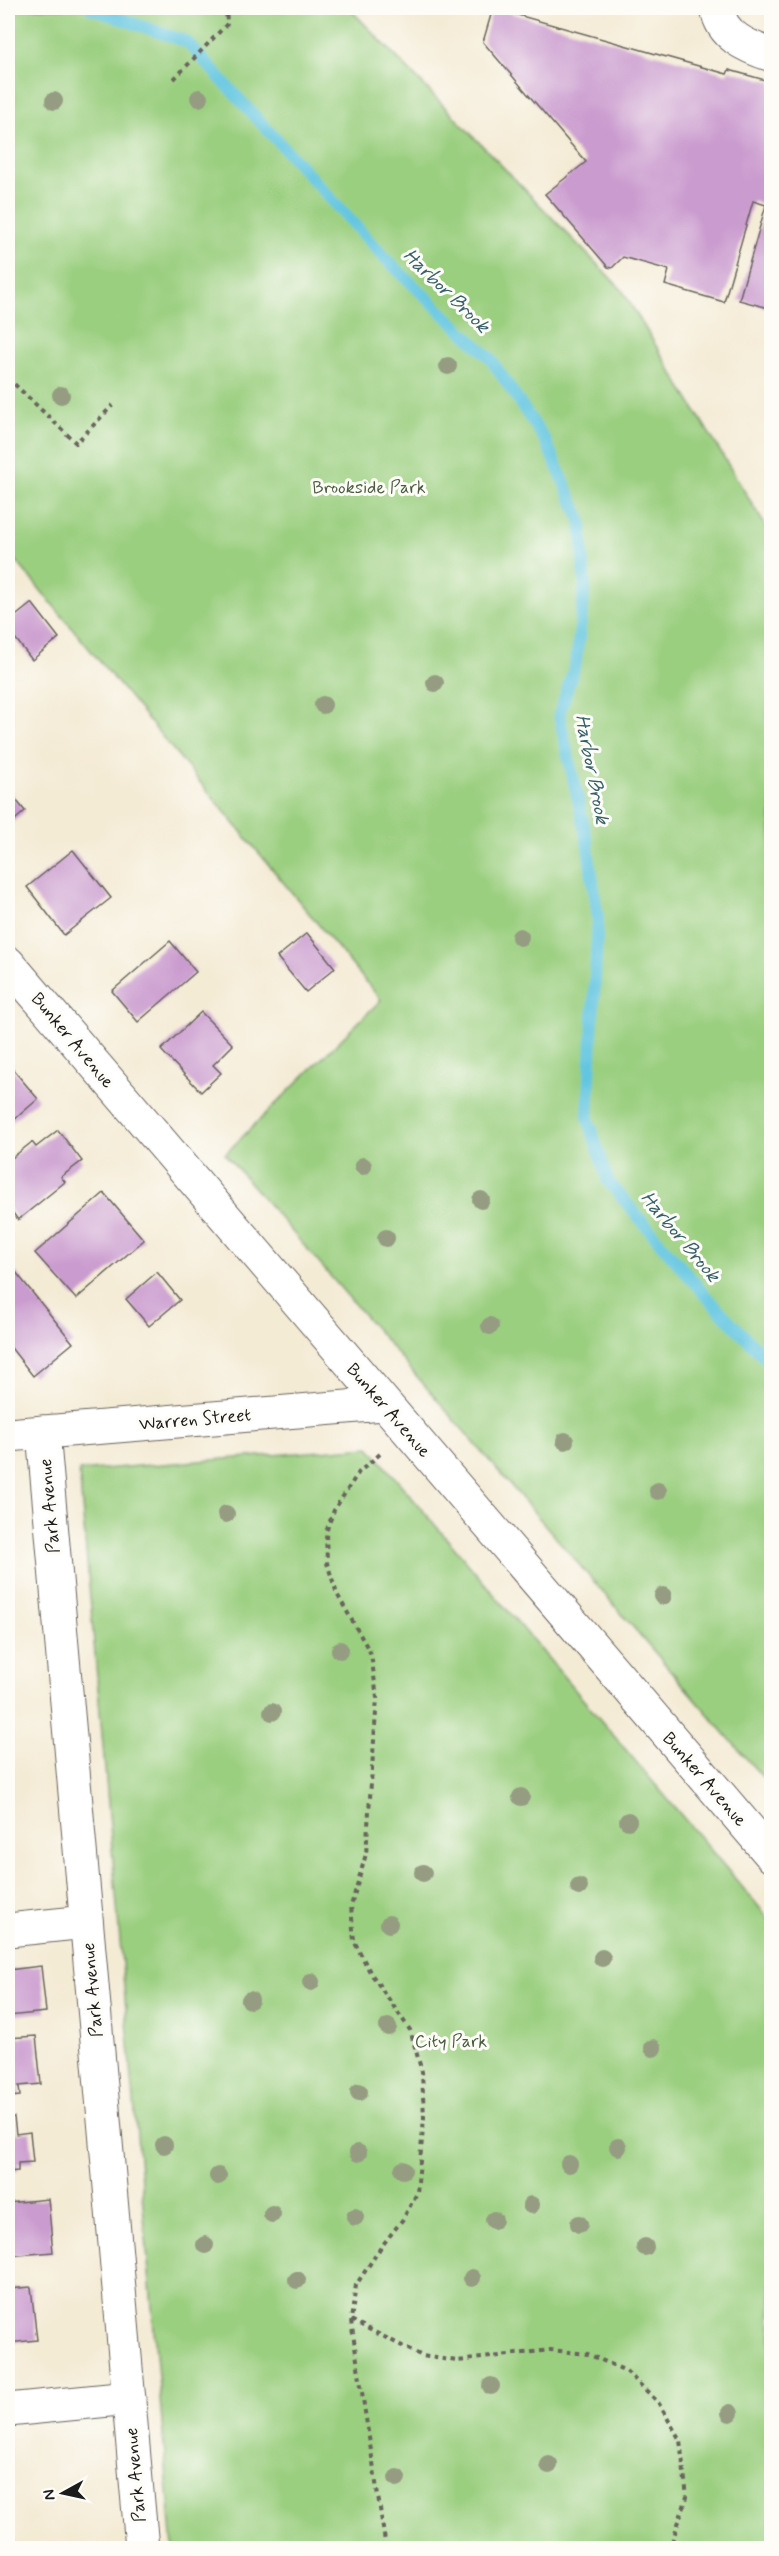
<svg xmlns="http://www.w3.org/2000/svg" width="779" height="2556" viewBox="0 0 779 2556" font-family="Mynerve,sans-serif">
<rect width="100%" height="100%" fill="#fdfcf7"/>
<filter id="ink" filterUnits="userSpaceOnUse"><feTurbulence type="fractalNoise" baseFrequency=".0167" numOctaves="2"/><feDisplacementMap in="SourceGraphic" scale="12" xChannelSelector="R" yChannelSelector="G"/><feConvolveMatrix kernelMatrix="1 2 1 2 8 2 1 2 1" color-interpolation-filters="sRGB"/></filter>
<filter id="wash" filterUnits="userSpaceOnUse"><feTurbulence type="fractalNoise" baseFrequency=".008" numOctaves="4" result="noise"/><feDisplacementMap in="SourceGraphic" scale="24" xChannelSelector="R" yChannelSelector="G"/><feGaussianBlur stdDeviation="1.35" result="paint"/><feColorMatrix in="noise" values="0 0 0 0 0 0 0 0 0 0 0 0 0 0 0 0 0 1.4 0 .05"/><feComposite in="paint" operator="in"/></filter>
<g filter="url(#wash)">
<rect width="100%" height="100%" fill="#f4ebd5"/>
<!-- green -->
<g fill="#9bcf80" stroke="#5c764e" stroke-width="1.5">
<polygon points="8,8 349,8 622,290 771,535 771,1787 225,1154 381,1000 8,551"/>
<polygon points="369,1447 771,1921 771,2548 173,2548 79,1471"/>
</g>
<g fill="none" stroke-linecap="round" stroke-linejoin="round">
<!-- stream -->
<polyline stroke="#63c6e1" stroke-width="12" points="90,8 187,42 386,259 490,358 545,440 581,520 585,586 576,662 559,715 587,840 598,918 588,1118 608,1181 704,1294 772,1365"/>
</g>
<g id="blocks">
<!-- building -->
<g fill="#ca9bcf">
<polygon points="493,8 727,74 729,70 772,82 772,309 739,300 766,205 753,201 724,302 665,285 669,270 623,257 612,268 608,267 545,194 586,162 483,42"/>
<polygon points="32,603 59,638 32,660 8,629 8,622"/>
<polygon points="8,790 25,811 8,826"/>
<polygon points="73,850 111,898 64,935 27,887"/>
<polygon points="307,933 335,968 306,992 277,957"/>
<polygon points="170,941 196,972 138,1022 112,991"/>
<polygon points="201,1012 233,1045 213,1065 221,1073 201,1092 161,1050"/>
<polygon points="10,1066 38,1099 8,1125 8,1068"/>
<polygon points="58,1130 82,1161 61,1177 65,1182 18,1220 8,1206 8,1161 32,1142 36,1147"/>
<polygon points="104,1193 144,1240 76,1299 35,1253"/>
<polygon points="11,1266 73,1343 33,1376 8,1344 8,1269"/>
<polygon points="157,1272 180,1300 149,1326 126,1299"/>
<polygon points="41,1966 46,2012 8,2016 8,1970"/>
<polygon points="36,2036 41,2084 19,2086 20,2096 8,2097 8,2038"/>
<polygon points="8,2117 14,2117 16,2134 30,2132 33,2162 18,2163 18,2171 8,2172"/>
<polygon points="48,2199 53,2252 8,2256 8,2203"/>
<polygon points="31,2287 37,2340 8,2343 8,2289"/>
<polygon points="8,2514 11,2514 15,2548 8,2548"/>
</g>
</g>
</g>
<g filter="url(#ink)">
<use href="#blocks" fill-opacity="0" stroke="#68645d" stroke-width="1.5"/>
<g fill="none" stroke-linecap="round" stroke-linejoin="round">
<!-- minor casing -->
<g stroke="#68645d" stroke-width="35">
<g id="minor">
<path d="M717,8c4,28 30,39 55,47"/>
<polyline points="8,963 772,1856"/>
<polyline points="43,1432 142,2548"/>
<polyline points="8,1435 383,1404"/>
<polyline points="8,1930 86,1922"/>
<polyline points="8,2410 129,2398"/>
</g>
</g>
<!-- path -->
<g stroke="#68645d" stroke-width="4" stroke-dasharray="4.5 4.5" stroke-linecap="butt">
<polyline points="174,79 227,24 226,8"/>
<polyline points="8,378 76,443 113,405"/>
<polyline points="380,1454 359,1472 334,1510 326,1532 327,1563 337,1594 371,1654 377,1698 366,1854 351,1906 354,1941 370,1972 410,2030 422,2072 424,2118 417,2193 403,2219 381,2247 356,2285 351,2320 422,2356 457,2361 550,2350 588,2354 626,2371 658,2402 680,2440 687,2497 670,2548"/>
<polyline points="351,2321 386,2548"/>
</g>
<!-- minor -->
<use href="#minor" stroke="#fff" stroke-width="33"/>
</g>
<!-- trees -->
<g fill="#959c82">
<circle cx="199" cy="98" r="9"/>
<circle cx="54" cy="101" r="9"/>
<circle cx="448" cy="366" r="9"/>
<circle cx="61" cy="395" r="9"/>
<circle cx="435" cy="683" r="9"/>
<circle cx="323" cy="705" r="9"/>
<circle cx="520" cy="937" r="9"/>
<circle cx="363" cy="1166" r="9"/>
<circle cx="481" cy="1200" r="9"/>
<circle cx="386" cy="1238" r="9"/>
<circle cx="490" cy="1326" r="9"/>
<circle cx="565" cy="1441" r="9"/>
<circle cx="658" cy="1491" r="9"/>
<circle cx="226" cy="1514" r="9"/>
<circle cx="663" cy="1596" r="9"/>
<circle cx="340" cy="1650" r="9"/>
<circle cx="272" cy="1712" r="9"/>
<circle cx="521" cy="1797" r="9"/>
<circle cx="628" cy="1821" r="9"/>
<circle cx="423" cy="1873" r="9"/>
<circle cx="579" cy="1887" r="9"/>
<circle cx="389" cy="1924" r="9"/>
<circle cx="602" cy="1958" r="9"/>
<circle cx="311" cy="1982" r="9"/>
<circle cx="250" cy="2000" r="9"/>
<circle cx="388" cy="2027" r="9"/>
<circle cx="653" cy="2048" r="9"/>
<circle cx="359" cy="2092" r="9"/>
<circle cx="164" cy="2145" r="9"/>
<circle cx="618" cy="2147" r="9"/>
<circle cx="358" cy="2153" r="9"/>
<circle cx="569" cy="2164" r="9"/>
<circle cx="403" cy="2170" r="9"/>
<circle cx="218" cy="2176" r="9"/>
<circle cx="531" cy="2205" r="9"/>
<circle cx="272" cy="2214" r="9"/>
<circle cx="355" cy="2217" r="9"/>
<circle cx="494" cy="2220" r="9"/>
<circle cx="579" cy="2224" r="9"/>
<circle cx="205" cy="2245" r="9"/>
<circle cx="645" cy="2247" r="9"/>
<circle cx="472" cy="2278" r="9"/>
<circle cx="297" cy="2280" r="9"/>
<circle cx="491" cy="2386" r="9"/>
<circle cx="730" cy="2413" r="9"/>
<circle cx="549" cy="2465" r="9"/>
<circle cx="397" cy="2478" r="9"/>
</g>
</g>
<g text-anchor="middle" stroke-width="6" stroke-linejoin="round" paint-order="stroke">
<!-- park labels -->
<g font-size="18" fill="#485b3f" stroke="#fdfcf7">
<text x="369" y="493">Brookside Park</text>
<text x="451" y="2047">City Park</text>
</g>
<!-- street labels -->
<g font-size="18" fill="#1c1c1c" stroke="#fdfcf7">
<text transform="translate(73 1040) rotate(50)" y="6">Bunker Avenue</text>
<text transform="translate(389 1410) rotate(49)" y="6">Bunker Avenue</text>
<text transform="translate(195 1419) rotate(-5)" y="6">Warren Street</text>
<text transform="translate(49 1506) rotate(-95)" y="6">Park Avenue</text>
<text transform="translate(705 1779) rotate(49)" y="6">Bunker Avenue</text>
<text transform="translate(92 1990) rotate(-95)" y="6">Park Avenue</text>
<text transform="translate(135 2475) rotate(-95)" y="6">Park Avenue</text>
</g>
<!-- water labels -->
<g font-size="20" font-style="italic" fill="#38606b" stroke="#fdfcf7">
<text transform="translate(447 290) rotate(44)" y="7">Harbor Brook</text>
<text transform="translate(593 769) rotate(79)" y="7">Harbor Brook</text>
<text transform="translate(681 1236) rotate(50)" y="7">Harbor Brook</text>
</g>
</g>
<!-- margin -->
<rect width="779" height="2556" fill="none" stroke="#fdfcf7" stroke-width="30"/>
<!-- north arrow -->
<g transform="translate(63 2493) rotate(262)" stroke="#fdfcf7" stroke-width="4.5" paint-order="stroke">
<path d="M0-4.5L10 22L0 15L-10 22Z" fill="#1c1c1c"/>
<text y="-9" font-size="16" font-weight="bold" text-anchor="middle" fill="#1c1c1c">N</text>
</g>
</svg>
